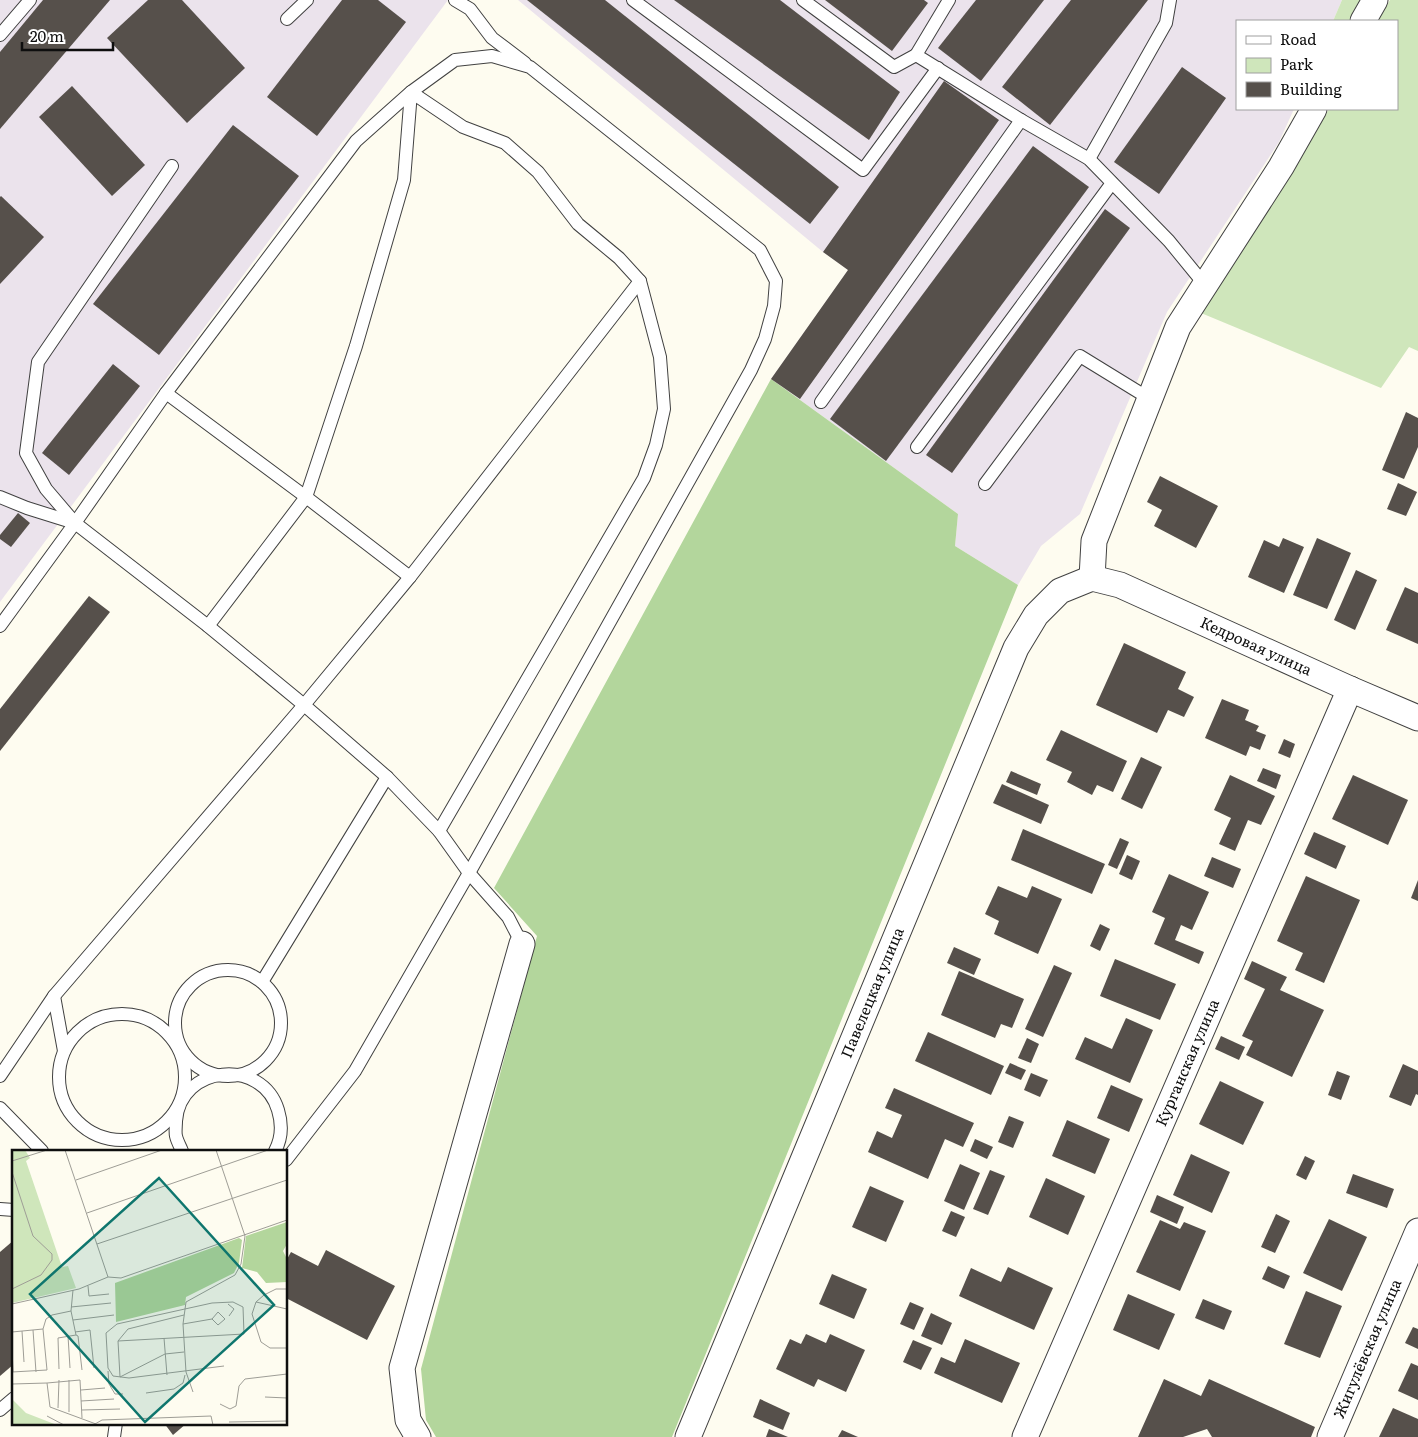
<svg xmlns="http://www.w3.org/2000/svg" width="1418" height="1437" viewBox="0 0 1418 1437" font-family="Literata,serif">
<rect width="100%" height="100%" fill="#fefcf0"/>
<!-- industrial -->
<g fill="#ebe3ec">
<polygon points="0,0 448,0 0,602"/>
<polygon points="518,0 1342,0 1333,21 1237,21 1237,109 1294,109 1279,142 1167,312 1080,514 1041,546 1018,585 955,546 958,514 771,379 848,270 823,252"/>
</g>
<!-- green -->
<g fill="#cfe6bb">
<polygon points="1342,0 1362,0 1349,21 1333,21"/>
<polygon points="1390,0 1418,0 1418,351 1409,347 1381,388 1201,313 1290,177 1329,109 1397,109 1397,21 1378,21"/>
</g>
<!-- forest -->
<polygon fill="#b3d69c" points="771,379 958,514 955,546 1018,585 672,1437 436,1437 426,1420 421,1369 537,936 494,888"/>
<!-- building -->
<g fill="#56504b">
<polygon points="43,0 110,0 0,129 0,52"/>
<polygon points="148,0 182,0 245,68 187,123 107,38"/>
<polygon points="342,0 378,0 406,22 317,136 267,97"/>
<polygon points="527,0 605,0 839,187 810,224"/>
<polygon points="674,0 780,0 900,92 869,140"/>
<polygon points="825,0 924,0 928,3 892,51"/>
<polygon points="976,0 1044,0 981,81 938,48"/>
<polygon points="1071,0 1148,0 1050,125 1002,87"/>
<polygon points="1182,67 1226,98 1159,194 1114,162"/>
<polygon points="944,81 999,120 800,399 771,379 848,270 823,252"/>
<polygon points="72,86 145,165 112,196 39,117"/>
<polygon points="233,125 299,176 159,355 93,304"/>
<polygon points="1033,146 1089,187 886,461 830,419"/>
<polygon points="1,196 44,237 0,284 0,197"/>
<polygon points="1105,209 1130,228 952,473 926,455"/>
<polygon points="113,364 140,386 69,475 42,453"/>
<polygon points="1406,412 1418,418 1418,447 1404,479 1382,470"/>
<polygon points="1160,476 1218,506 1196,548 1154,526 1162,510 1147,502"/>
<polygon points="1398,483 1417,492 1406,516 1387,509"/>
<polygon points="18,513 30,523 11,547 0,539 0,535"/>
<polygon points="1283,538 1304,547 1284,593 1248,577 1264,540 1279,547"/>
<polygon points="1317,538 1351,553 1327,609 1293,595"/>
<polygon points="1356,570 1377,580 1355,630 1334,620"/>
<polygon points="1405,587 1418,593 1418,644 1386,630"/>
<polygon points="89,596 110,612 0,751 0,709"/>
<polygon points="1124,643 1186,672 1178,689 1194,697 1184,717 1168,710 1157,733 1096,705"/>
<polygon points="1222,699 1249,710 1245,720 1259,726 1256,731 1266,735 1260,750 1250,746 1246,756 1205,738"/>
<polygon points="1061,730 1127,761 1113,792 1097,785 1092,795 1067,782 1072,772 1046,760"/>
<polygon points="1284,739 1295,744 1290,758 1278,753"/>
<polygon points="1141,757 1162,767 1142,809 1121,799"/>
<polygon points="1263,768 1281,775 1276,789 1257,781"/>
<polygon points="1011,771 1041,784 1037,795 1006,782"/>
<polygon points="1230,775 1275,796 1261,825 1248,820 1235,851 1219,844 1231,818 1214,810"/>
<polygon points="1353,775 1408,800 1388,845 1332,819"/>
<polygon points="1002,784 1049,805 1041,824 993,803"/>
<polygon points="1023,829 1105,864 1092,894 1011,860"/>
<polygon points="1314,832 1346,846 1336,869 1304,854"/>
<polygon points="1120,838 1129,842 1117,869 1108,865"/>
<polygon points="1127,855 1140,861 1132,880 1119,874"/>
<polygon points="1212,857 1241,869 1233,888 1204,876"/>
<polygon points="1169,874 1209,892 1192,930 1181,925 1175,940 1204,952 1199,964 1154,944 1165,918 1152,912"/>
<polygon points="1306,876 1360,900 1324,983 1295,970 1303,953 1277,941"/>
<polygon points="1418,880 1418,901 1411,898"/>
<polygon points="998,886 1027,898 1032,886 1062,899 1038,954 994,934 999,921 985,914"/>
<polygon points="1100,924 1110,929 1100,951 1090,946"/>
<polygon points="954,947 981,959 974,975 947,963"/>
<polygon points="1115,959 1176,984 1160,1020 1100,996"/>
<polygon points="1252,961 1287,977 1280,990 1324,1010 1292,1077 1246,1055 1253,1041 1242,1036 1265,989 1244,979"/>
<polygon points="1054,965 1072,973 1043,1037 1025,1029"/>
<polygon points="959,971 1024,999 1012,1028 1001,1024 995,1038 941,1015"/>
<polygon points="1126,1018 1153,1030 1130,1083 1075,1059 1085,1037 1112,1049"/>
<polygon points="928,1032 1004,1066 991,1095 915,1061"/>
<polygon points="1221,1036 1245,1047 1239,1060 1215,1049"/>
<polygon points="1027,1038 1039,1044 1031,1063 1018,1058"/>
<polygon points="1010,1063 1026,1070 1021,1080 1005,1073"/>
<polygon points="1403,1064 1418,1071 1418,1095 1416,1094 1411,1106 1389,1097"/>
<polygon points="1337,1071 1350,1076 1341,1100 1328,1095"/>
<polygon points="1031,1073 1048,1080 1040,1097 1024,1090"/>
<polygon points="1220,1081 1264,1102 1243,1145 1199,1124"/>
<polygon points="1111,1085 1143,1099 1129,1132 1097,1118"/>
<polygon points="894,1088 974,1123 963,1147 945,1139 928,1179 868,1152 877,1131 892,1138 902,1115 885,1108"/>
<polygon points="1009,1116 1024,1122 1013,1148 998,1142"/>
<polygon points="1067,1120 1110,1139 1095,1174 1052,1156"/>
<polygon points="975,1139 993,1147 987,1159 970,1151"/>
<polygon points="1191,1154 1230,1172 1212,1213 1173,1195"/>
<polygon points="1305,1156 1315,1161 1306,1180 1296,1175"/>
<polygon points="960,1164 980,1173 964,1210 944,1201"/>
<polygon points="990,1170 1005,1176 988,1215 973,1209"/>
<polygon points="1353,1174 1394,1189 1387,1208 1346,1193"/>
<polygon points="1046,1178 1085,1196 1068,1235 1029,1217"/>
<polygon points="870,1186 904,1201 886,1242 852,1227"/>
<polygon points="1157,1195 1184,1207 1177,1224 1150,1212"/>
<polygon points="951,1211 965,1217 956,1237 942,1231"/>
<polygon points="1276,1214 1290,1221 1275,1253 1261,1247"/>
<polygon points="1329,1219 1367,1237 1342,1291 1303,1273"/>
<polygon points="1160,1220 1180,1229 1184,1222 1206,1231 1180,1291 1136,1272"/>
<polygon points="14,1240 14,1364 0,1376 0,1252"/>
<polygon points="326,1250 395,1286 367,1340 286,1298 286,1261 291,1252 318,1266"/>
<polygon points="1268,1266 1290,1276 1284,1289 1262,1279"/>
<polygon points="1008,1267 1053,1288 1034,1330 959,1296 971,1268 1001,1282"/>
<polygon points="832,1274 867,1289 854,1319 819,1304"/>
<polygon points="1306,1291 1342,1306 1320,1358 1284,1344"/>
<polygon points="1128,1294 1175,1314 1159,1350 1113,1330"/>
<polygon points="1203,1299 1232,1311 1224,1330 1195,1318"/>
<polygon points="910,1302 924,1308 914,1330 900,1324"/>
<polygon points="931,1313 952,1323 942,1345 921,1336"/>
<polygon points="1413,1327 1418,1329 1418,1349 1405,1343"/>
<polygon points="806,1334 826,1343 830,1334 865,1350 846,1392 818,1379 814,1387 776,1369 790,1339 801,1344"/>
<polygon points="965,1339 1020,1363 1002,1403 934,1373 941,1357 955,1363"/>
<polygon points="913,1340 932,1348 921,1370 903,1362"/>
<polygon points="1411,1363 1418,1366 1418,1400 1398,1391"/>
<polygon points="1164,1379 1201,1396 1209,1379 1315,1427 1311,1437 1212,1437 1207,1429 1183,1437 1138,1437"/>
<polygon points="760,1399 790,1413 783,1430 753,1417"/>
<polygon points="1393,1408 1418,1419 1418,1437 1379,1437"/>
<polygon points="164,1423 187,1423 173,1435"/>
<polygon points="769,1429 788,1437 766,1437"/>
<polygon points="842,1430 858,1437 838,1437"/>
</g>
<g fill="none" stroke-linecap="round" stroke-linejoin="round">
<!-- service casing -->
<g stroke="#414141" stroke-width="14">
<g id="service">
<polyline points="455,0 470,9 492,38 525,63"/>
<polyline points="633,0 863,170 938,68"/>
<polyline points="803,0 894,67 916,55"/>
<polyline points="949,0 916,55 1021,120 1089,159 1169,241 1205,285"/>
<polyline points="287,19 307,0"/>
<polyline points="0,35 30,0"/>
<polyline points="1089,159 1166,23 1170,0"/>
<polyline points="166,393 306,497 410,577"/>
<polyline points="821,402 1021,120"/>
<polyline points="917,447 1112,183"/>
<polyline points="985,484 1080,356 1150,399"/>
<polyline points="0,497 27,508 75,523 208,626 304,705 387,777 439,831 469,873 508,917 522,944"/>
<polyline points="75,523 46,489 26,453 38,362 172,166"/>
<polyline points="0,626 75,523 166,393 356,141 411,92 455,60 492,56 530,67 760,250 776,281 774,306 765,339 751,370 469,873 355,1071 286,1160"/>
<polyline points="208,626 306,497 356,346 404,180 411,92 463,127 505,143 538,172 578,224 619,258 640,281 660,357 664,409 656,445 644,478 439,831"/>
<circle cx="228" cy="1023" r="53"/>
<polyline points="262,982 387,777"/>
<polyline points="54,996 64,1051"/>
<circle cx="122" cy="1077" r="63"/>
<polyline points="0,1076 54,996 304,705 410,577 640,281"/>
<polyline points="0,1108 42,1151"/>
<path d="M182,1151c-2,-5 -5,-10 -6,-15 -1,-4 0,-10 0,-15 4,-56 86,-64 102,-11 4,13 4,28 -3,41"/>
<polyline points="0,1209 14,1210"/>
<polyline points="0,1410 14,1398"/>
<polyline points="114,1437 116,1423"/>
</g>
</g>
<!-- minor casing -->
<g stroke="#414141" stroke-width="27">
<g id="minor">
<polyline points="1363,21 1375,0"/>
<polyline points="1092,578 1094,541 1178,327 1281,167 1314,109"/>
<path id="s1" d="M1092,578l28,7 230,104 68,29"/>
<polyline points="418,1437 408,1420 402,1368 522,944"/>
<path id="s2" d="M688,1437l328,-789 20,-33 24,-24 32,-13"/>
<path id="s3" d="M1025,1437l325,-748"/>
<path id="s4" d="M1330,1437l88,-206"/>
</g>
</g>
<!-- service -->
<use href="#service" stroke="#fff" stroke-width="12"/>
<!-- minor -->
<use href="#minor" stroke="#fff" stroke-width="25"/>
</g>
<g text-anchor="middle" stroke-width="5" stroke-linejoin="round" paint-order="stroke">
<!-- street labels -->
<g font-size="15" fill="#0e0e0e" stroke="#fff">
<text dy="5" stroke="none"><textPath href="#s1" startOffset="178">Кедровая улица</textPath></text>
<text dy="5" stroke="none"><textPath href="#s2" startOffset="481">Павелецкая улица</textPath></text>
<text dy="5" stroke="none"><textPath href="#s3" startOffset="408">Курганская улица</textPath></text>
<text dy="5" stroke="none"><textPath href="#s4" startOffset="96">Жигулёвская улица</textPath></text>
</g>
</g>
<!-- overview -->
<g transform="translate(12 1150)">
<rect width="275" height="275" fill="#fefcf0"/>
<path d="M0,0h13l5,8 -4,3 36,106 6,-1 8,22 -64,15zM0,249l14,14 31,12h-45z" fill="#cfe6bb"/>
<path d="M275,72v22l-4,7 4,8v23l-21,1 -9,-11 -15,-4 4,-32zM227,88l3,2 -3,23 -5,10 -48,24 -1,8 -69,17 -1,-39z" fill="#b3d69c"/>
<path fill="none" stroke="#9e9d96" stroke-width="1" d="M53,0l43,127M0,11l35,-11M0,22l21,64 19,18v6l-11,15 -29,14M64,30l86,-30M75,63l181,-63M85,94l190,-64M96,127l13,1 166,-58M76,136l1,10 20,-2M275,139h-11l-12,6 -8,7 -4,12 9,28 9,6h17M244,152l31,7M0,154l67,-15 29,-12M216,154l6,5 -5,7M59,157l40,-4M172,165l-56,14 -10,12 2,36 45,-23 19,-2M61,170l41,-5M171,174l29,-5 6,-7 7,7 -7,6 -6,-6M21,180l3,42M10,181l2,31M0,182l31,-3 3,-10 6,-4 19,-4M63,182l15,-2 4,38M64,185l2,1 4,34M56,186l2,32M152,188l3,37M106,191l126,-7 -1,-27 -10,-5 -21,1 -95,21 -11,9 2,35 5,8 16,2 95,-12M0,199l1,23M47,219l-1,-31 18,-3 -5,-24 2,-21M96,221l1,13 6,10h8M0,222l35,-2 -4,-41M35,233l33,-3 2,38M0,234l35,-1 3,24 46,17M69,240l24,-2M181,242l-7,-20 -3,-48 3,-22 49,-27 6,-11 4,-28 -29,-86M134,243l28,-4 9,-6 2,-8M253,247l22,1M69,251l33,-2M208,254l10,5 6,-3 3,-20 6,-7 42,-5M46,258l1,-28M70,260l38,-1M57,262v-32M35,266l17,9M217,272l58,-1M83,274l7,-4 109,-4 2,9"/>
<path fill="#0f766e" fill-opacity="0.15" stroke="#0f766e" stroke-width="2.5" d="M147,28l115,127 -129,117 -115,-128z"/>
<rect width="275" height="275" fill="none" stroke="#0e0e0e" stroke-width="2.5"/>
</g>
<!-- legend -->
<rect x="1236" y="20" width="162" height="90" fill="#ffffff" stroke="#9f9f9f"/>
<rect x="1246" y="36" width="25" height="8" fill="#ffffff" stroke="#9f9f9f"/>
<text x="1280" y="45" font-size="15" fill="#0e0e0e">Road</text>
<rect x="1246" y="58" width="25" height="15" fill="#cfe6bb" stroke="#9f9f9f"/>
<text x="1280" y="70" font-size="15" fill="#0e0e0e">Park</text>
<rect x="1246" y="82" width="25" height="15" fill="#56504b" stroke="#9f9f9f"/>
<text x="1280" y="95" font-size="15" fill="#0e0e0e">Building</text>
<!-- scale -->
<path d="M22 42v8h91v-8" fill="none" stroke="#0e0e0e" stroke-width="2.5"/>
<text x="30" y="42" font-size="15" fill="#0e0e0e" stroke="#ffffff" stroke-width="4" paint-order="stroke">20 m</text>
</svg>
